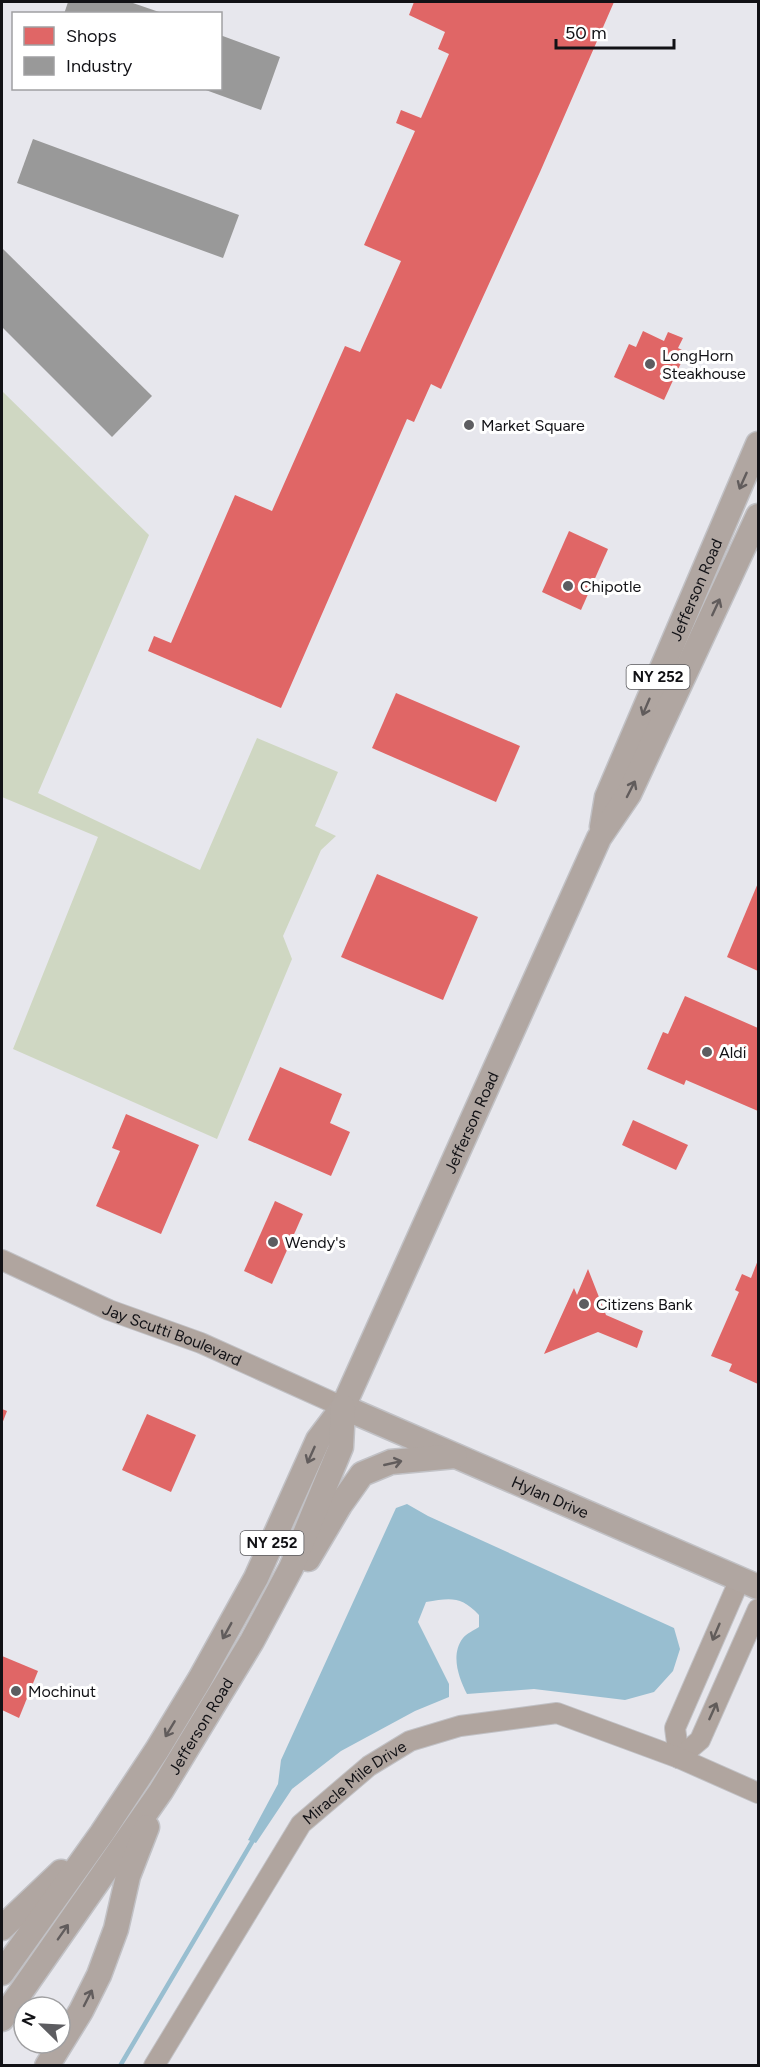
<svg xmlns="http://www.w3.org/2000/svg" width="760" height="2067" viewBox="0 0 760 2067" font-family="Figtree,sans-serif">
<rect width="100%" height="100%" fill="#e7e7ed"/>
<!-- green -->
<polygon fill="#cfd7c2" points="2,391 149,535 38,793 200,870 257,738 338,772 315,826 336,836 321,850 283,936 292,959 217,1139 13,1049 98,837 2,797"/>
<!-- water -->
<path fill="#98bed0" d="M407,1504l21,12 246,112 6,21 -7,22 -19,21 -29,8 -91,-11 -67,5c-8,-16 -17,-39 -4,-56 3,-4 11,-8 16,-11v-12c-18,-19 -28,-17 -53,-13l-8,20 31,62v13l-34,14 -74,40 -49,38 -36,54 -8,-3 30,-56 3,-24 115,-252z"/>
<!-- shops -->
<g fill="#e06666">
<polygon points="414,2 614,2 540,172 441,389 431,384 414,422 407,419 281,708 148,651 154,636 171,643 235,495 272,511 345,346 360,352 401,261 364,245 415,131 396,123 401,110 421,118 449,54 438,49 445,32 409,15"/>
<polygon points="643,331 664,341 668,332 683,338 678,348 686,352 664,400 614,377 629,344 636,347"/>
<polygon points="569,531 608,549 581,610 542,592"/>
<polygon points="396,693 520,746 496,802 372,748"/>
<polygon points="377,874 478,917 443,1000 341,957"/>
<polygon points="758,883 758,971 727,957"/>
<polygon points="685,996 758,1028 758,1111 686,1080 684,1085 647,1069 663,1032 668,1034"/>
<polygon points="280,1067 342,1094 330,1123 350,1132 331,1176 248,1140"/>
<polygon points="126,1114 199,1145 161,1234 96,1206 120,1151 112,1148"/>
<polygon points="633,1120 688,1145 676,1170 622,1145"/>
<polygon points="275,1201 303,1214 272,1284 244,1271"/>
<polygon points="758,1260 758,1384 729,1371 732,1364 711,1356 739,1292 735,1290 742,1274 751,1278"/>
<polygon points="588,1269 606,1315 643,1331 637,1348 598,1332 544,1354 574,1288 577,1295"/>
<polygon points="2,1409 7,1411 2,1424"/>
<polygon points="147,1414 196,1435 171,1492 122,1470"/>
<polygon points="2,1656 38,1671 19,1718 2,1710"/>
</g>
<!-- industry -->
<g fill="#999">
<polygon points="68,2 130,2 162,13 64,14"/>
<polygon points="220,35 280,57 261,110 203,89 220,88"/>
<polygon points="33,139 239,215 223,258 17,183"/>
<polygon points="2,248 152,396 112,437 2,327"/>
</g>
<g fill="none" stroke-linecap="round" stroke-linejoin="round">
<!-- stream -->
<polyline stroke="#98bed0" stroke-width="4.5" points="120,2066 252,1842"/>
<!-- minor casing -->
<g stroke="#c1c1c5" stroke-width="22">
<g id="minor">
<path id="s1" d="M2,1260l107,50 92,33 142,64"/>
<polyline points="679,1758 675,1728 740,1579"/>
<polyline points="679,1758 700,1740 758,1609"/>
<path id="s2" d="M154,2066l147,-242 68,-58 41,-25 50,-15 97,-13 122,45 79,35"/>
</g>
</g>
<!-- major casing -->
<g stroke="#c1c1c5" stroke-width="27">
<g id="major">
<path id="s3" d="M602,827l5,-30 151,-353"/>
<path id="s4" d="M343,1407l415,180"/>
<polyline points="308,1559 340,1505 362,1474 391,1462 455,1456"/>
<polyline points="2,1928 61,1872"/>
<path id="s5" d="M2,1973l100,-140 55,-83 43,-71 56,-101 62,-138 25,-33 256,-569 30,-44 129,-278"/>
<path id="s6" d="M2,2019l159,-228 91,-150 39,-73 50,-121 2,-40"/>
<polyline points="47,2066 81,2011 99,1975 116,1929 128,1876 147,1827"/>
</g>
</g>
<!-- minor -->
<use href="#minor" stroke="#b0a59f" stroke-width="20"/>
<!-- major -->
<use href="#major" stroke="#b0a6a1" stroke-width="24"/>
</g>
<!-- one-way arrows -->
<defs><path id="oneway-shaft" d="M-6 0H5M1.5-3L5.5 0L1.5 3" fill="none" stroke-width="1.6" stroke-linecap="round" stroke-linejoin="round" transform="scale(1.5)"/></defs>
<g stroke="#615c5c">
<use href="#oneway-shaft" transform="translate(743 481) rotate(114)"/>
<use href="#oneway-shaft" transform="translate(716 607) rotate(-65)"/>
<use href="#oneway-shaft" transform="translate(646 707) rotate(113)"/>
<use href="#oneway-shaft" transform="translate(631 789) rotate(-63)"/>
<use href="#oneway-shaft" transform="translate(311 1455) rotate(114)"/>
<use href="#oneway-shaft" transform="translate(393 1463) rotate(-13)"/>
<use href="#oneway-shaft" transform="translate(227 1631) rotate(119)"/>
<use href="#oneway-shaft" transform="translate(170 1729) rotate(121)"/>
<use href="#oneway-shaft" transform="translate(63 1932) rotate(-55)"/>
<use href="#oneway-shaft" transform="translate(88 1998) rotate(-63)"/>
</g>
<g stroke="#615c5a">
<use href="#oneway-shaft" transform="translate(716 1632) rotate(113)"/>
<use href="#oneway-shaft" transform="translate(713 1711) rotate(-66)"/>
</g>
<!-- markers -->
<g fill="#5d5d61" stroke="#fff" stroke-width="2">
<circle cx="650" cy="364" r="6"/>
<circle cx="469" cy="425" r="6"/>
<circle cx="568" cy="586" r="6"/>
<circle cx="707" cy="1052" r="6"/>
<circle cx="273" cy="1242" r="6"/>
<circle cx="584" cy="1304" r="6"/>
<circle cx="16" cy="1691" r="6"/>
</g>
<g text-anchor="middle" stroke-width="6" stroke-linejoin="round" paint-order="stroke">
<!-- shield labels -->
<g fill="#fff" stroke="#59595c" stroke-width="1.5">
<rect x="626.5" y="665" width="63" height="24" rx="4.5"/>
<rect x="240.5" y="1531" width="63" height="24" rx="4.5"/>
</g>
<g font-size="15" font-weight="bold" fill="#121216">
<text x="658" y="682">NY 252</text>
<text x="272" y="1548">NY 252</text>
</g>
<!-- poi labels -->
<g font-size="16" fill="#121216" stroke="#fff" text-anchor="start">
<text x="662" y="361">LongHorn<tspan x="662" dy="18">Steakhouse</tspan></text>
<text x="481" y="431">Market Square</text>
<text x="580" y="592">Chipotle</text>
<text x="719" y="1058">Aldi</text>
<text x="285" y="1248">Wendy's</text>
<text x="596" y="1310">Citizens Bank</text>
<text x="28" y="1697">Mochinut</text>
</g>
<!-- street labels -->
<g font-size="16" fill="#121216" stroke="#fff">
<text dy="6" stroke="none"><textPath href="#s3" startOffset="256">Jefferson Road</textPath></text>
<text dy="6" stroke="none"><textPath href="#s5" startOffset="975">Jefferson Road</textPath></text>
<text dy="6" stroke="none"><textPath href="#s1" startOffset="186">Jay Scutti Boulevard</textPath></text>
<text dy="6" stroke="none"><textPath href="#s4" startOffset="226">Hylan Drive</textPath></text>
<text dy="6" stroke="none"><textPath href="#s6" startOffset="354">Jefferson Road</textPath></text>
<text dy="6" stroke="none"><textPath href="#s2" startOffset="351">Miracle Mile Drive</textPath></text>
</g>
</g>
<!-- border -->
<rect width="760" height="2067" fill="none" stroke="#121216" stroke-width="6"/>
<!-- legend -->
<rect x="12" y="12" width="210" height="78" fill="#ffffff" stroke="#a0a0a2" stroke-width="1.5"/>
<rect x="24" y="27" width="30" height="18" fill="#e06666" stroke="#a0a0a2" stroke-width="1.5"/>
<text x="66" y="42" font-size="18" fill="#121216">Shops</text>
<rect x="24" y="57" width="30" height="18" fill="#999999" stroke="#a0a0a2" stroke-width="1.5"/>
<text x="66" y="72" font-size="18" fill="#121216">Industry</text>
<!-- north arrow -->
<g transform="translate(42 2025) rotate(294)"><circle r="28" fill="#ffffff" stroke="#a0a0a2" stroke-width="1.5"/>
<path d="M0-4.5L10 22L0 15L-10 22Z" fill="#5d5d61"/>
<text y="-9" font-size="16" font-weight="bold" text-anchor="middle" fill="#121216">N</text>
</g>
<!-- scale -->
<path d="M556 39v9h118v-9" fill="none" stroke="#121216" stroke-width="3"/>
<text x="565" y="39" font-size="18" fill="#121216" stroke="#ffffff" stroke-width="4.5" paint-order="stroke">50 m</text>
</svg>
